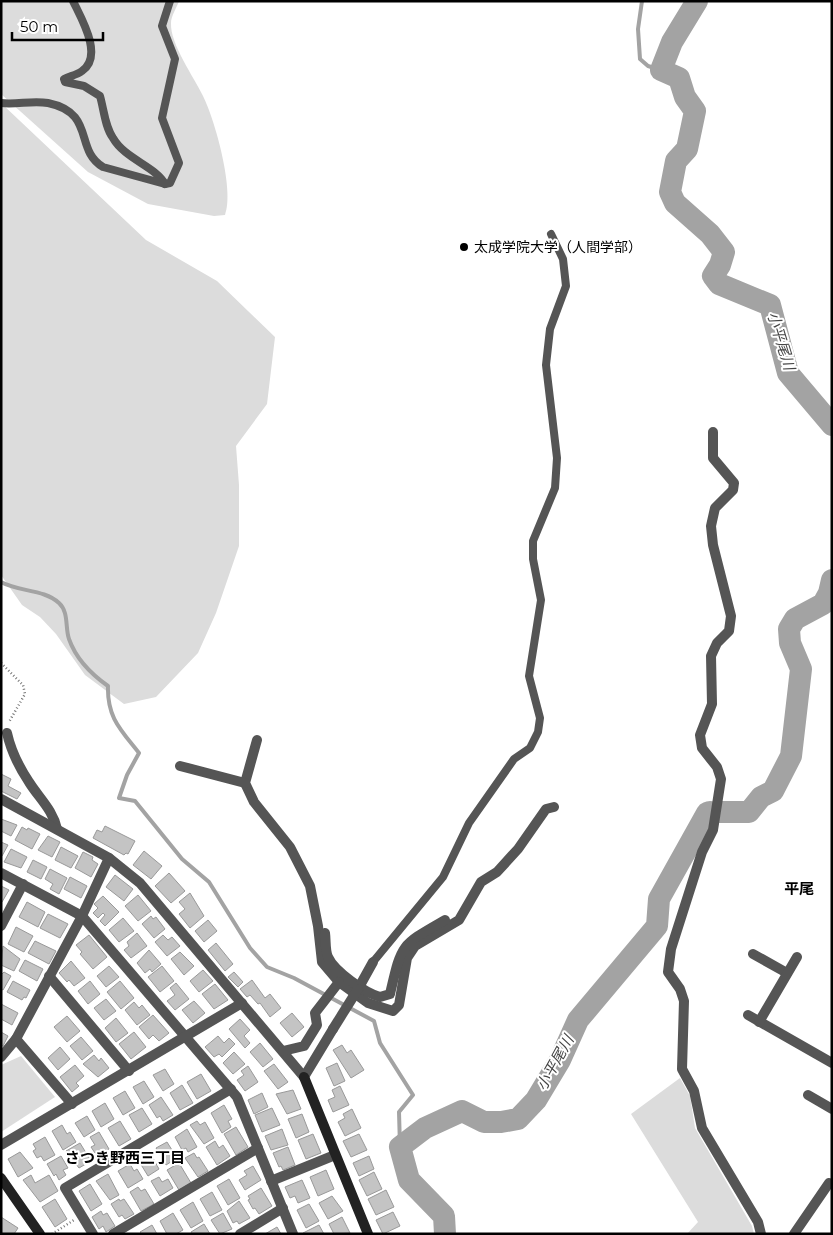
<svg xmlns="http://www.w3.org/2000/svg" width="833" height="1235" viewBox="0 0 833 1235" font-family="Montserrat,'Noto Sans JP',sans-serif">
<rect width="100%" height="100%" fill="#fff"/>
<!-- green -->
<g fill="#dcdcdc">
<path d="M1,1h178c-2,6 -8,15 -8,22 -1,21 23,54 32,73 12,24 32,95 22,119l-11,1 -66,-12 -60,-32 -87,-78z"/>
<polygon points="1,103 146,240 217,281 275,337 267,404 236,446 239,485 239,546 216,613 198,653 156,697 124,704 85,675 56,634 40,617 22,605 1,575"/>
<polygon points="21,1056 55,1097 1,1132 1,1065"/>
<polygon points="680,1078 690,1096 695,1128 752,1226 754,1234 687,1234 698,1222 631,1114"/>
</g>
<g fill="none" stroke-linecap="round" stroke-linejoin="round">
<!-- stream -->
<g stroke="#a3a3a3" stroke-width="4">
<polyline points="642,1 638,29 640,59 648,66 661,70"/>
<path d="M1,582c18,10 43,7 58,21 10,9 6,25 10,36 7,20 22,35 39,47 -1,31 12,43 31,67l-12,22 -8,23 16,3 47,58 27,23 41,66 17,19 27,11 80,43 6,22 33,52 -14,17 1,35"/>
</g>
<!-- river -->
<g stroke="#a3a3a3" stroke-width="22">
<polyline points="697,1 672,42 661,70 679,78 685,97 695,111 687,149 676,161 670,192 675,203 710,234 724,252 720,265 713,276 719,284 770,305 788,373 832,425"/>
<polyline points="719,812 749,812 761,797 773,791 791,756 801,669 790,643 789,629 795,619 823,604 829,593 832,580"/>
<polyline points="445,1234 444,1216 409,1180 400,1147 425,1128 462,1111 484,1122 501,1122 518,1119 536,1100 560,1060 578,1020 657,926 659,899 707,813 710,812"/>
</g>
</g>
<!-- building -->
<g fill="#c4c4c4" stroke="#999">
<polygon points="1,774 11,779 8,786 21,793 17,799 1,791"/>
<polygon points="1,819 17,825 11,836 1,831"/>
<polygon points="105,826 135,841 128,854 126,853 124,855 93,838 97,830 102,832"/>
<polygon points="22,827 27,830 28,828 40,834 32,849 15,840"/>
<polygon points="48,836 60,842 52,857 38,850"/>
<polygon points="1,842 8,845 2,856 1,856"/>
<polygon points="61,847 78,856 71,868 55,860"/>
<polygon points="11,849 27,857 21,868 4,862"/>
<polygon points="144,851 162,866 151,879 133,865"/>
<polygon points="83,852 93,857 92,860 98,864 91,877 75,868"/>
<polygon points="33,860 47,867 41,879 27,872"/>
<polygon points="50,869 67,878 59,894 50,889 53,884 45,879"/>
<polygon points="169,873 185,891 171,903 155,886"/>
<polygon points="115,875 133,889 124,901 106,887"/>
<polygon points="70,877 87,886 81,898 64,889"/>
<polygon points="1,886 9,890 2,902 1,902"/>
<polygon points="190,893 204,916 190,928 179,914 185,909 179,902"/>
<polygon points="138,895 151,911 138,921 125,906"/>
<polygon points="103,896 119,912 105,926 100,921 105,915 103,913 98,918 93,913 98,908 94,904"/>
<polygon points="27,902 45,912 38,927 19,917"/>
<polygon points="48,914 68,924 60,938 40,928"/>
<polygon points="151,916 153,919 156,917 165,929 154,938 142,924"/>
<polygon points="123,918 134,931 119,942 109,930"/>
<polygon points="208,920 217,931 204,942 195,931"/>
<polygon points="16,927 33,936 24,952 8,944"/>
<polygon points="137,933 147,946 131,958 124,950 129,946 127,942"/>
<polygon points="89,935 107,957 93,969 80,954 82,952 76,945"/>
<polygon points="163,935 168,940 172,937 180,946 167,956 155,942"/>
<polygon points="35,941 56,951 49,964 28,953"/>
<polygon points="216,943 233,964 225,971 208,950"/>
<polygon points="3,946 20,959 14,971 1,965"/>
<polygon points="149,950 161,964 152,972 150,969 145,973 137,963"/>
<polygon points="180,952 194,966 184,975 171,959"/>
<polygon points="25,960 43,969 37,981 19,971"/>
<polygon points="71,961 85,978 74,986 69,980 67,982 59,973"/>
<polygon points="109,966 119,977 106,987 97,976"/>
<polygon points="162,966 174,981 160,992 148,977"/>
<polygon points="203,970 213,981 199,992 190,981"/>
<polygon points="4,972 11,976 3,990 1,989 1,975"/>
<polygon points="234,972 243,982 238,987 228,977"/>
<polygon points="252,980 265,998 270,994 281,1008 270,1017 260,1003 258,1004 250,995 247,997 240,989"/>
<polygon points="13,981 30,990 26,998 24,997 22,1000 7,992"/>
<polygon points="90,981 100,994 88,1004 78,991"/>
<polygon points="120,981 134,998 121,1009 107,992"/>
<polygon points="176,983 189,999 175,1010 167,1001 175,995 170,988"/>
<polygon points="215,984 228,1000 214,1009 202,994"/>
<polygon points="106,999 116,1011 104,1020 94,1008"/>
<polygon points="194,1001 205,1013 193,1023 182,1010"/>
<polygon points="134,1002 139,1008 142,1005 150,1015 137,1025 125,1010"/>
<polygon points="1,1004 18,1013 12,1025 1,1019"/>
<polygon points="292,1013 304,1027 292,1037 280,1023"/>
<polygon points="153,1015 169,1033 159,1041 153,1035 149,1039 139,1027"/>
<polygon points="67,1016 80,1031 67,1042 54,1027"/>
<polygon points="116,1018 128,1033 116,1042 105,1028"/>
<polygon points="240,1019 250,1030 244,1036 250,1043 245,1048 229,1029"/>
<polygon points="1,1032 8,1036 3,1046 1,1046"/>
<polygon points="134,1032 146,1047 131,1059 119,1044"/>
<polygon points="218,1036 224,1043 229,1038 235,1044 222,1057 219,1054 214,1057 205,1047"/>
<polygon points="81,1037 93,1051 82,1060 70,1046"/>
<polygon points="260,1043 273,1059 263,1067 250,1052"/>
<polygon points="342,1045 347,1053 351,1050 364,1070 351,1078 333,1050"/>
<polygon points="60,1047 70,1059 58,1070 48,1058"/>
<polygon points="234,1052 245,1064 233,1074 223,1063"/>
<polygon points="94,1055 99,1061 101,1058 109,1068 98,1077 83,1064"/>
<polygon points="337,1063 345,1081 334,1086 326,1068"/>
<polygon points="274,1064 288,1082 278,1089 264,1071"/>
<polygon points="75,1065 84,1076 76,1083 79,1086 72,1092 60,1077"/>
<polygon points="248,1066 258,1082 245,1091 237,1080 244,1075 241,1071"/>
<polygon points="165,1069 174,1084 163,1091 153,1075"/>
<polygon points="201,1074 211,1091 197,1099 187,1082"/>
<polygon points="144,1081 154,1097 143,1104 133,1087"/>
<polygon points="182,1085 193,1103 180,1110 170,1093"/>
<polygon points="340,1086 349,1105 333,1112 328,1100 335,1097 332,1090"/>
<polygon points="293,1090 301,1109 287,1114 276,1094"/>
<polygon points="125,1091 135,1108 123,1115 113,1098"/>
<polygon points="262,1093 268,1107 254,1114 248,1100"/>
<polygon points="161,1097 173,1115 163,1121 160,1116 157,1118 149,1105"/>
<polygon points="105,1103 114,1119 101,1127 92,1111"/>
<polygon points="224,1105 232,1119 228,1121 231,1127 222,1133 211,1113"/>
<polygon points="142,1108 152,1124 139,1132 129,1115"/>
<polygon points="272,1108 280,1125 262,1132 255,1115"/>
<polygon points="352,1109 361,1128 345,1136 338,1122 345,1118 343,1114"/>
<polygon points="302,1114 309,1132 296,1138 288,1119"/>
<polygon points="87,1116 95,1130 84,1137 75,1123"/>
<polygon points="120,1121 131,1139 119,1146 108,1128"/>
<polygon points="197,1121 200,1125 205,1122 214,1138 204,1144 190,1125"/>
<polygon points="62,1125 67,1134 70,1132 76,1142 63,1150 52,1131"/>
<polygon points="236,1127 248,1147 236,1155 224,1134"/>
<polygon points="187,1129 197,1147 188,1152 186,1148 182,1150 175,1137"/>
<polygon points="282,1129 288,1145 271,1150 265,1136"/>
<polygon points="99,1132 109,1149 100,1154 98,1151 95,1153 91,1147 95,1145 90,1137"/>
<polygon points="313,1134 321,1153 306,1159 298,1140"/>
<polygon points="359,1134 367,1150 351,1157 343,1141"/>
<polygon points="45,1137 55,1155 44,1161 41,1156 37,1158 33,1151 36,1149 33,1144"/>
<polygon points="215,1141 219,1148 223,1145 230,1156 217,1165 206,1147"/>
<polygon points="167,1142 177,1158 166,1165 156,1148"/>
<polygon points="80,1143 91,1161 79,1168 66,1151"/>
<polygon points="288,1147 295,1165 283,1170 281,1166 279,1167 273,1153"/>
<polygon points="149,1151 159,1169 148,1176 137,1158"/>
<polygon points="20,1152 33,1168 18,1177 8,1159"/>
<polygon points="194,1153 197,1158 199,1157 208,1171 198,1177 185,1158"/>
<polygon points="61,1156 68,1168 63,1170 66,1175 59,1180 56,1174 54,1176 47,1164"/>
<polygon points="369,1156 374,1169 359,1176 353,1163"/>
<polygon points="179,1163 191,1183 179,1190 167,1170"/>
<polygon points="130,1164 134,1171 137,1169 143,1179 128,1188 118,1171"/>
<polygon points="253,1166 261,1180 245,1190 239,1180 247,1175 244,1171"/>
<polygon points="326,1170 334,1189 318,1196 310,1177"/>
<polygon points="374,1172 382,1189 367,1196 359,1180"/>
<polygon points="108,1174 119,1195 110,1200 96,1181"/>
<polygon points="31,1175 35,1183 49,1175 58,1191 40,1202 23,1180"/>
<polygon points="159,1177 162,1182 168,1179 173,1188 160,1196 151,1181"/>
<polygon points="229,1179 240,1198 228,1205 217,1186"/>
<polygon points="302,1180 310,1198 298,1203 295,1196 290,1198 285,1187"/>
<polygon points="90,1184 102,1204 91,1211 79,1191"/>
<polygon points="138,1187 141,1191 145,1189 154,1204 141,1211 130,1192"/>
<polygon points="261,1188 272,1206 259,1214 255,1208 253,1209 248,1200 250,1199 248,1196"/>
<polygon points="386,1190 394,1207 376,1215 368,1199"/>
<polygon points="212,1192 222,1210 210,1216 200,1199"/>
<polygon points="332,1196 343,1211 328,1219 319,1203"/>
<polygon points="55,1199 67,1219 55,1227 42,1207"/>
<polygon points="119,1199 120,1201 124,1199 134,1214 125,1219 122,1215 119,1217 111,1204"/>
<polygon points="239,1201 250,1218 239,1224 237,1221 233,1223 227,1211"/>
<polygon points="193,1202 203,1221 191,1228 180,1210"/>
<polygon points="309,1204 319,1221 306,1228 297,1210"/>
<polygon points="101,1211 103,1215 107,1213 115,1226 106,1232 103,1226 99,1229 92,1217"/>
<polygon points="393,1212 400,1226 383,1234 376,1220"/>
<polygon points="173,1213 183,1230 176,1234 167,1234 160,1221"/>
<polygon points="223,1213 232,1229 220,1234 211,1220"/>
<polygon points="1,1217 18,1228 14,1234 1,1234"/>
<polygon points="342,1217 350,1233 334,1234 329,1224"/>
<polygon points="204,1224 210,1234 192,1234 191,1232"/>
<polygon points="152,1225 157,1234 142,1234 140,1232"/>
<polygon points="319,1225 324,1234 304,1234 303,1233"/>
<polygon points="277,1227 281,1234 265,1234"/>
</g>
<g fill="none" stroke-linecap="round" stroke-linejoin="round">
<!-- path -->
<g stroke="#777" stroke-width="2.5" stroke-dasharray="1 2.5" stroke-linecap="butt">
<polyline points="1,663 23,685 25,694 9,722"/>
<polyline points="52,1234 74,1220"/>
</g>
<!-- lane -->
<g stroke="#555" stroke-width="8">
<path d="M73,1c8,17 31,55 9,70 -5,4 -12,5 -18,8l1,3 19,4 16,10c4,14 5,31 13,42 12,21 42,28 52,46"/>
<path d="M1,103c16,2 31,-3 47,0 48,10 26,47 55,64l62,17 5,-1 9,-20 -17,-45 13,-59 -13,-33 8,-25"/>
<polyline points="373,962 443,877 469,823 514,759 530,748 538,732 540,718 529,676 541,600 533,559 533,541 555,488 557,458 546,365 550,329 566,286 563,259 551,234"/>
</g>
<!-- street -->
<g stroke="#555" stroke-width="10">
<polyline points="713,432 713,458 734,483 733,490 715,508 711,526 713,545 731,616 729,631 717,643 711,656 712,704 700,735 702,748 717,767 721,779 713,830 702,852 671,949 668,972 680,989 684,1001 682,1069 694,1091 702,1128 758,1222 761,1234"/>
<path d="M7,733c4,18 12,34 22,49 10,16 24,28 28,47"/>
<polyline points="257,740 245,783 254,802 290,847 310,886 318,926 322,962 339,982 368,1003 393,1011 399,1005 407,958 415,946 459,920 481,882 497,872 518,849 546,809 554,807"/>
<polyline points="180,766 245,783"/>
<polyline points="1,799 109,858 140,883 304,1077 333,1029"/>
<polyline points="1,873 82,916 237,1097 293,1234"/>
<polyline points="1,926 23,884"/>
<path d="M325,933c1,7 0,18 3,24 6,14 37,36 52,40l10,-3c12,-51 10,-48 55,-74"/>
<polyline points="753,954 787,973"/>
<polyline points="49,976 129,1071"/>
<polyline points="358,989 373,962"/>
<polyline points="748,1015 832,1063"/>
<polyline points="759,1022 797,957"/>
<polyline points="283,1051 304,1046 317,1025 315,1013 339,982"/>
<polyline points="1,1057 16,1039"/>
<polyline points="808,1095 832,1109"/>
<polyline points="72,1104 16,1039 82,916 109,858"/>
<polyline points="1,1145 242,1003"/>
<polyline points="271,1181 335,1155"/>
<polyline points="93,1234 65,1188 231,1089"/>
<polyline points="113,1234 258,1148"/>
<polyline points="240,1234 283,1208"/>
<polyline points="794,1234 829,1183"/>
</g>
<!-- secondary -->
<g stroke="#222" stroke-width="10">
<polyline points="304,1077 368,1234"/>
<polyline points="1,1178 40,1234"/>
</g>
<!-- street-bridge -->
<polyline stroke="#555" stroke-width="10" points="333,1029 358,989"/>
</g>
<!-- markers -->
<circle fill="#000" stroke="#fff" stroke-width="2" cx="464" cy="247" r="5"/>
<g text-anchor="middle" stroke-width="4" stroke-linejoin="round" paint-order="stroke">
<!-- poi labels -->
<g font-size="14" fill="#000" stroke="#fff" text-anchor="start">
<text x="474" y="252">太成学院大学（人間学部）</text>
</g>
<!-- water labels -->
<g font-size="15" font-style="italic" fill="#444" stroke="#fff">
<text transform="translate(781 341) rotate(73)" y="5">小平尾川</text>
<text transform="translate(555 1063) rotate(-61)" y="5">小平尾川</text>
</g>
<!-- neighbourhood labels -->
<g font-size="15" font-weight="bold" fill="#000" stroke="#fff">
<text x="799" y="894">平尾</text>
<text x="125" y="1163">さつき野西三丁目</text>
</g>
</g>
<!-- border -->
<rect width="833" height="1235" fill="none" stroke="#000000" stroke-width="5"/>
<!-- scale -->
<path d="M12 32v8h91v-8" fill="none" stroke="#000000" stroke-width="2.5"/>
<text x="20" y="32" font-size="15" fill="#000000" stroke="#ffffff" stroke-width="4" paint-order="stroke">50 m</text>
</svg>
